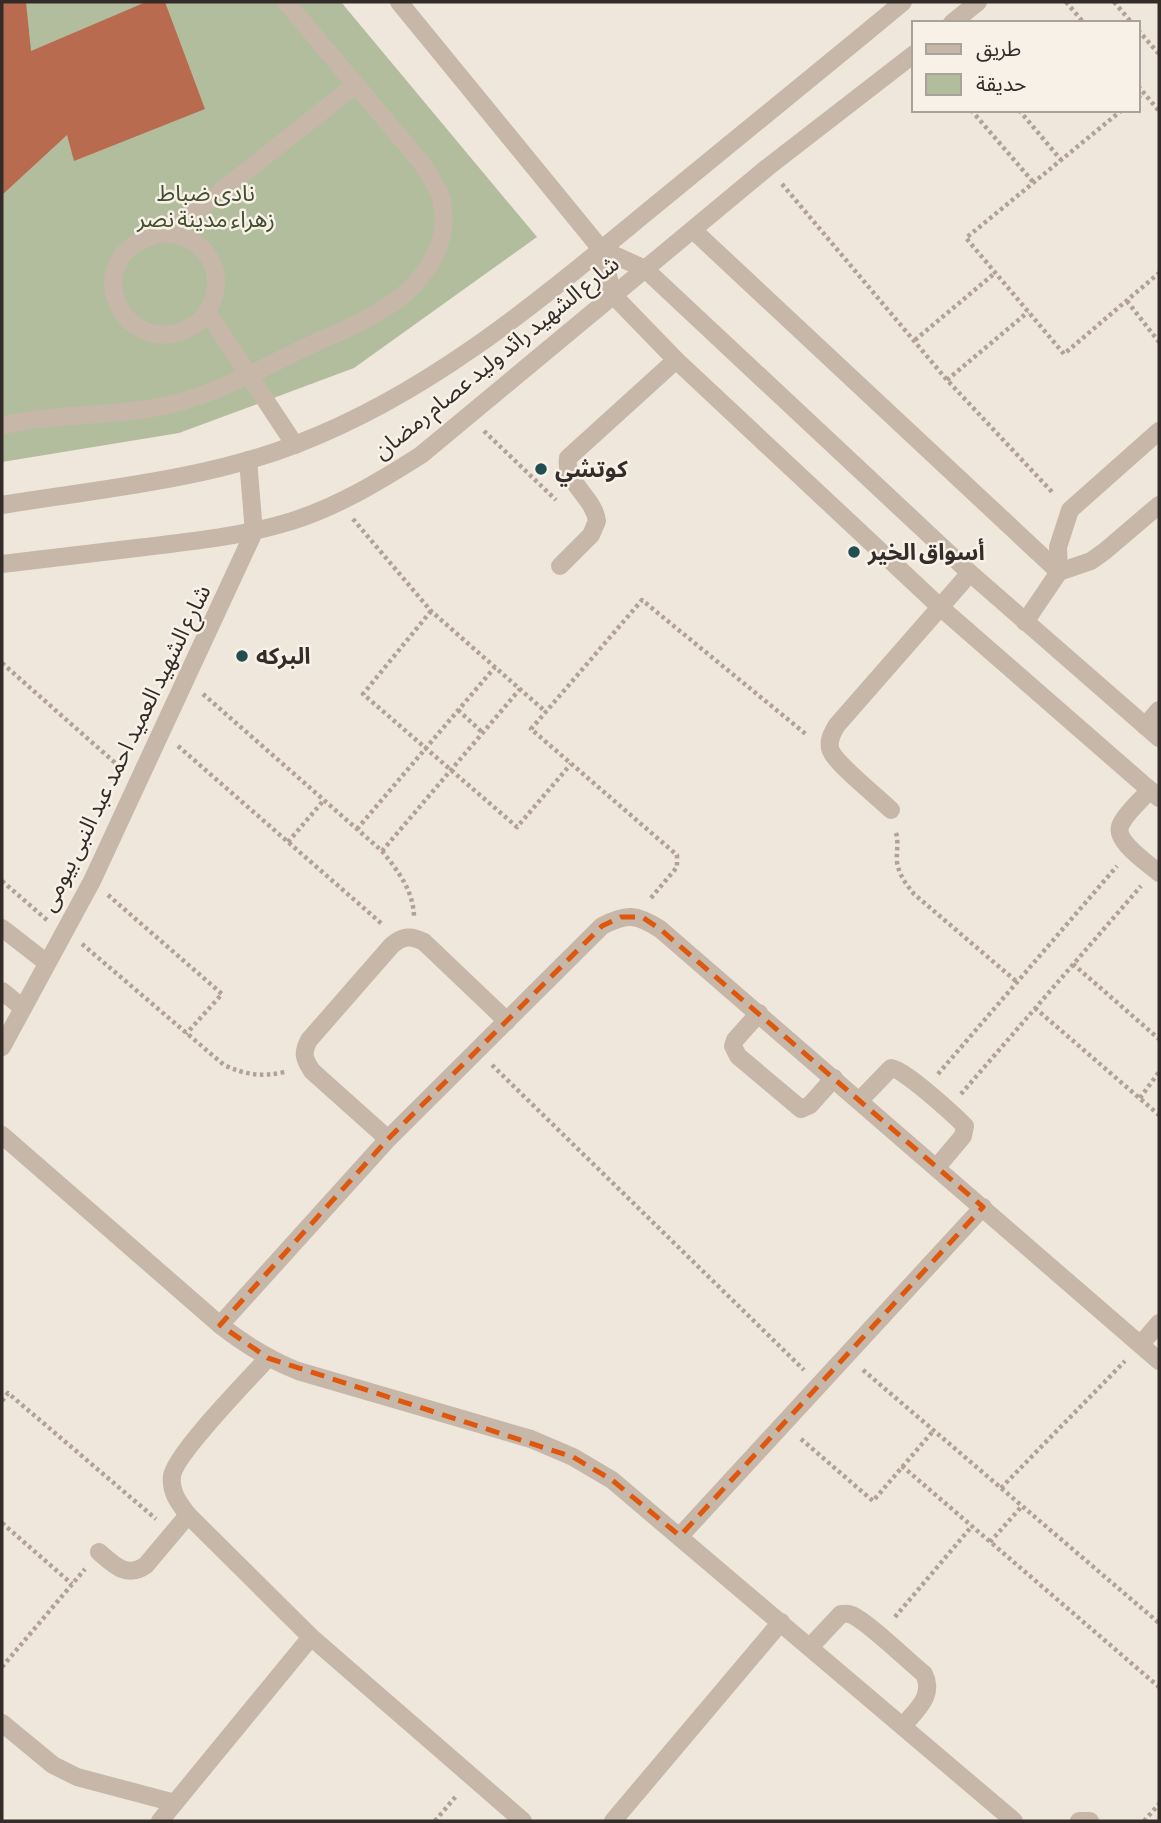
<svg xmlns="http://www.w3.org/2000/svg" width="1161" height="1823" viewBox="0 0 1161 1823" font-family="'Asap Condensed','Noto Sans Arabic',sans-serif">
<rect width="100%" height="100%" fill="#efe7dc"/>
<!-- green -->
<polygon fill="#b2bd9e" points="2,2 341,2 537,237 354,368 179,433 2,462"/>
<!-- building -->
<polygon fill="#b96b50" points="2,2 26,2 31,51 146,2 165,2 205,109 74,161 67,135 2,195"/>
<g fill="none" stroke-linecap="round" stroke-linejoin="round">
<!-- path -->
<g stroke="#b2a194" stroke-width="4.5" stroke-dasharray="3.5 3.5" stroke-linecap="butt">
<polyline points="1066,2 1084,23"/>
<polyline points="1114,2 1132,23"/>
<polyline points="1138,30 1159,54"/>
<polyline points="1138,86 1159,111"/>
<polyline points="1138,97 1144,93"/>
<polyline points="971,110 1034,183"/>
<polyline points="1019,110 1061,160"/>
<polyline points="1122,110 966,238 1064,354 1159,273"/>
<polyline points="782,184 947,380 1053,493"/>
<polyline points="1127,301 1159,342"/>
<polyline points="915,340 995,273"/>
<polyline points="947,380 1028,312"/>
<polyline points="484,431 556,500"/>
<polyline points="353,519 431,611 546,712"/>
<polyline points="431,611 363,694 517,827 571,764"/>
<polyline points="2,663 121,768"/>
<path d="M203,694l179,157c16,20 31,39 32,65"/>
<polyline points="458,710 483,733"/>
<polyline points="178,746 382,924"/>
<polyline points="357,829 495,667"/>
<path d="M896,833c3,10 0,19 1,29 2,13 9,22 17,32l103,88"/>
<polyline points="288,842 324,800"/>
<polyline points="382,851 520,689"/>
<polyline points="2,881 47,920"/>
<polyline points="108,895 222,994 186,1034"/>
<polyline points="651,898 677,867 677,855 531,729 642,600 807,735"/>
<path d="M82,944l142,121c22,10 37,12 61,7"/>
<polyline points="1073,964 1159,1039"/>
<polyline points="1035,1008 1159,1115"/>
<polyline points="492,1065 804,1370"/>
<polyline points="938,1074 1117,866"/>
<polyline points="961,1094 1141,886"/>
<polyline points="1140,1098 1159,1072"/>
<polyline points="863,1370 1159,1623"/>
<polyline points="2,1401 8,1393 156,1519"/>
<polyline points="801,1439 873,1501 934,1430"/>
<polyline points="902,1466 1159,1687"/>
<polyline points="1001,1488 1125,1361"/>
<polyline points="2,1523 72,1584"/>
<polyline points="990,1542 1022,1506"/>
<polyline points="895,1617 972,1526"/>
<polyline points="2,1667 85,1569"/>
<polyline points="435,1821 457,1795"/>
<polyline points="1144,1821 1159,1804"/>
</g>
<!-- minor -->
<g stroke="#c6b7a9" stroke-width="18">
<polyline points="399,2 601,249 613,295 676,360 940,607 1159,798"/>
<polyline points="952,23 978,2"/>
<polyline points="693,230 1059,572"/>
<path d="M168,233c7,2 15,3 21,6 51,27 24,103 -33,95 -16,-2 -30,-13 -37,-28 -19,-39 11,-70 49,-73l187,-148"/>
<polyline points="601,249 645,269 970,573 1159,738"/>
<polyline points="208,313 295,445"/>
<path d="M2,425c15,-2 31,-6 47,-7 46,-5 93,-4 138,-18 41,-13 82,-35 121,-54 24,-11 50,-21 72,-35 37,-21 72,-63 62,-108 -3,-16 -13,-29 -22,-42l-134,-159"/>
<path d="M2,505c98,-16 202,-25 295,-61 136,-52 245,-146 356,-237 83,-68 167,-136 250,-205"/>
<path d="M2,564c48,-6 95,-11 143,-17 50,-6 99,-11 147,-26 47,-15 88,-40 129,-66l347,-288 146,-113"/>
<path d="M560,566l31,-31 6,-14c-3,-24 -33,-38 -29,-63l108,-98"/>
<polyline points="1059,572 1058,547 1070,510 1159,431"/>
<polyline points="1025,622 1059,572 1091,561 1105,551 1159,505"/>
<polyline points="1145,726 1159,710"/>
<path d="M1150,790c-9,10 -23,22 -29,34 -9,16 27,39 38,49"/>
<path d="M891,810c-12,-12 -54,-45 -60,-59 -4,-9 1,-18 6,-26l133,-152"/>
<polyline points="2,928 47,963"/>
<polyline points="2,991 23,1008"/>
<polyline points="759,1013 735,1040 733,1046 738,1056 801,1109 810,1105 834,1078"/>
<polyline points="2,1047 92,881 254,532 248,460"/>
<path d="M860,1100l31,-32c12,0 63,47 74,58l-2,10 -26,31"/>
<path d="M2,1135l218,190c24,19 48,34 78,46l233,68 42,18 39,23 402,341"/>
<path d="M388,1139l-76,-68c-8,-12 -10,-18 -3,-31l83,-95c11,-9 19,-10 32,-3l83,79"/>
<path d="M220,1325l168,-186 214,-213c25,-13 34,-12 58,3l499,432"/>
<polyline points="1141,1344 1159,1323"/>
<path d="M268,1358c-19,21 -93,96 -96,118 -2,16 7,27 16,39l123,122 212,184"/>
<polyline points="680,1536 983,1207"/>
<path d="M99,1552c15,13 28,27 47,13l42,-50"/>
<path d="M810,1647l31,-33c5,0 6,-1 11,1 16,7 56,46 72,59 11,22 -8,36 -21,52"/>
<polyline points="2,1723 53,1765 77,1777 175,1803"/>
<polyline points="160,1821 311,1637"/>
<polyline points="613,1821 781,1622"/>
<polyline points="1079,1821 1090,1821"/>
</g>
</g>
<!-- marked area -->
<path fill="none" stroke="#df570d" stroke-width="5" stroke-dasharray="14 9" stroke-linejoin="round" d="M621,917h21l18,12 323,278 -303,329 -68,-56 -39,-23 -305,-99 -48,-33 168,-186 214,-213z"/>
<!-- markers -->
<g fill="#224e51" stroke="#f7f1e8" stroke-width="2.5">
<circle cx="541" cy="469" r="7"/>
<circle cx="854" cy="552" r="7"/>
<circle cx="242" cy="656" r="7"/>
</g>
<g text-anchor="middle" stroke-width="5" stroke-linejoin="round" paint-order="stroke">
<!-- park labels -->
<g font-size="23" fill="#43502f" stroke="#f7f1e8">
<text x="206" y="201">نادى ضباط<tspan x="206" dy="26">زهراء مدينة نصر</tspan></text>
</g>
<!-- street labels -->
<g font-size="23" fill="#342c28" stroke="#f7f1e8">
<text transform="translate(496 357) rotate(-39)" y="8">شارع الشهيد رائد وليد عصام رمضان</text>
<text transform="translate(125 748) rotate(-64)" y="8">شارع الشهيد العميد احمد عبد النبى بيومى</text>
</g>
<!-- poi labels -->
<g font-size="23" font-weight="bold" fill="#342c28" stroke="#f7f1e8" text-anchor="start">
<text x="555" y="477">كوتشي</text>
<text x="868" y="560">أسواق الخير</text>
<text x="256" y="664">البركه</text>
</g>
</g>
<!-- border -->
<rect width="1161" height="1823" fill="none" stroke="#342c28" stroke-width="7"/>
<!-- legend -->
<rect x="912" y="21" width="228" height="91" fill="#f7f1e8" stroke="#a9a29b" stroke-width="2"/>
<rect x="926" y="44" width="35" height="10" fill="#c6b7a9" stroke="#a9a29b" stroke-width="2"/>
<text x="976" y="56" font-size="21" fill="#342c28">طريق</text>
<rect x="926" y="74" width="35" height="21" fill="#b2bd9e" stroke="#a9a29b" stroke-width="2"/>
<text x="976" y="91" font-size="21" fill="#342c28">حديقة</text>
</svg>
